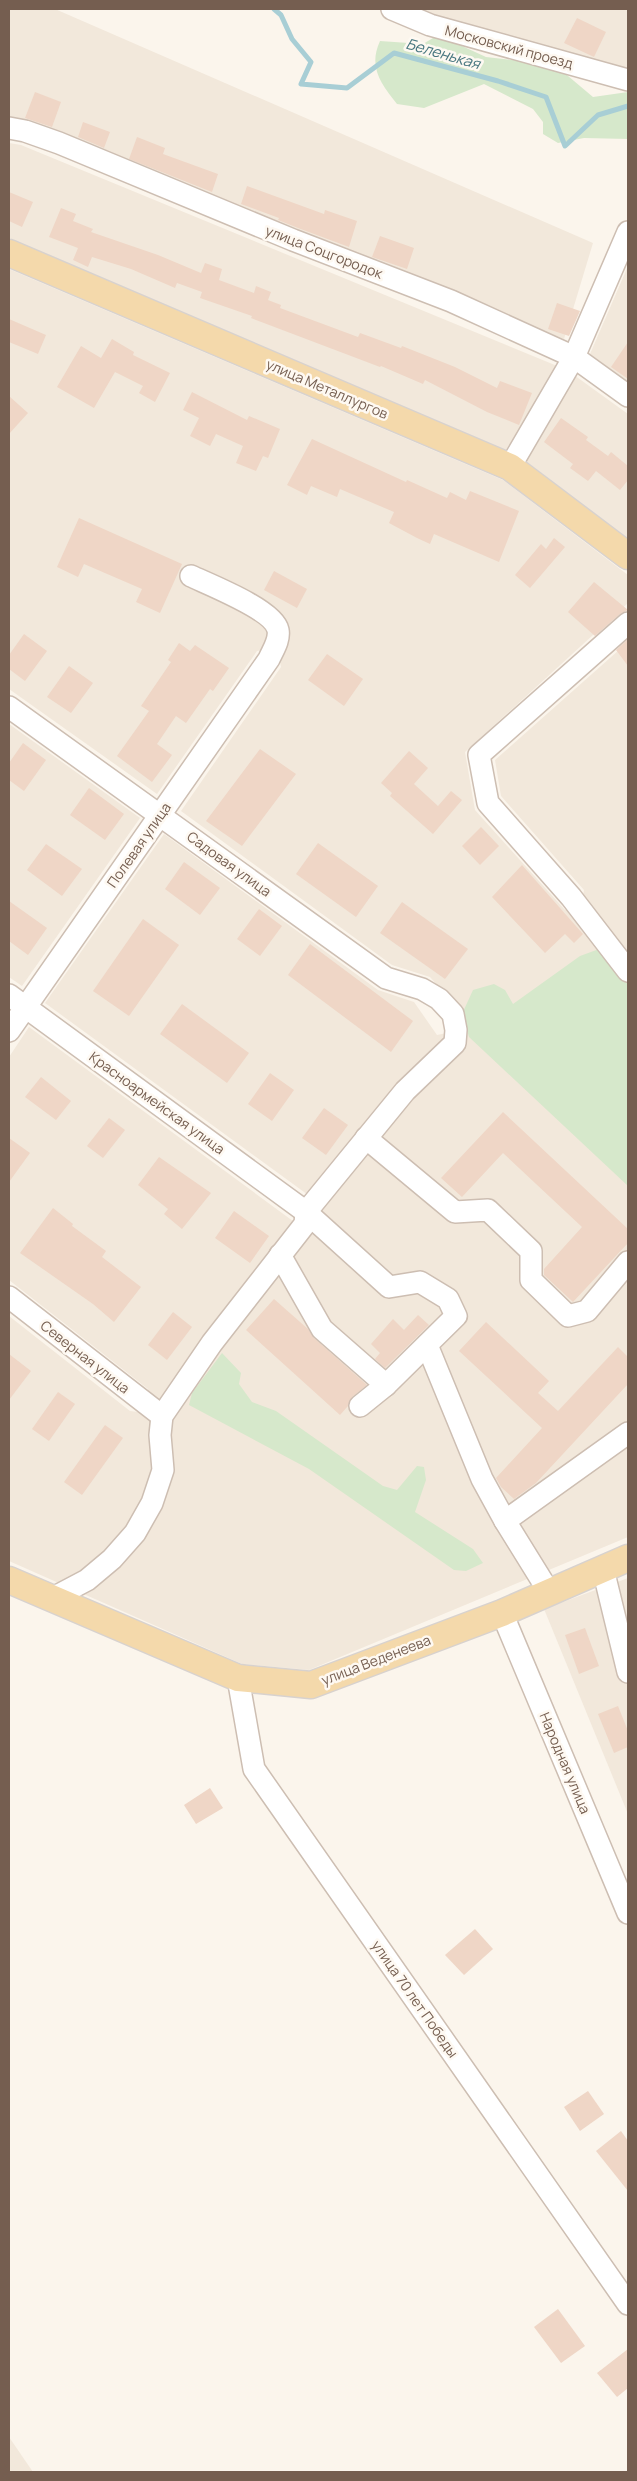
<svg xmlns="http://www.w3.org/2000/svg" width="637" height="2481" viewBox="0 0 637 2481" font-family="Manrope,sans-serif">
<rect width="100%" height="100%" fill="#fbf5ec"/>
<!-- residential -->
<g fill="#f2e8db">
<polygon points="9,9 55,9 593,243 564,339 9,118"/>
<polygon points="408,9 628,9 628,69"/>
<polygon points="9,143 21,145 567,370 628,414 628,539 519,456 9,238"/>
<polygon points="628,266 628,382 590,354"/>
<polygon points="9,269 503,480 628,575 628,603 465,752 475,810 565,910 581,908 584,890 501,796 495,760 628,642 628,1537 309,1670 242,1664 9,1561 9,1316 130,1411 146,1413 148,1389 9,1280 9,1057 29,1027 297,1224 315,1200 45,1003 164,834 378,990 414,1002 437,1035 457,1031 457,1007 430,977 392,965 181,811 281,667 277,647 257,651 157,794 9,689"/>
<polygon points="9,724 140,818 22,986 9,977"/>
<polygon points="628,1578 628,1814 544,1609"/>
<polygon points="9,2437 33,2472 9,2472"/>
</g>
<!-- green -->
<g fill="#d6e8cb">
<path d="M438,35l48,22 69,8 38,32 35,-5v47l-44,-1 -26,5 -15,-9v-12l-10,-13 -49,-25 -60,24 -27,-4c-16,-20 -29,-37 -17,-63l43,3z"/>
<polygon points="610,945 628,967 628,1186 469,1037 462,1014 473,990 494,984 505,990 513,1004 580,956"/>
<polygon points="222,1353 241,1373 239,1384 252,1402 276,1411 383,1486 397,1490 417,1466 424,1467 426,1480 415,1512 473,1549 483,1563 466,1571 454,1570 309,1469 189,1405 192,1393"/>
</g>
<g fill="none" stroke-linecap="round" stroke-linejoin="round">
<!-- stream -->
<polyline stroke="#a8ced5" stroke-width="5" points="274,9 281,15 292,39 311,62 301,84 347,88 394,53 498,81 546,97 565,146 598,115 628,106"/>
</g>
<!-- building -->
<g fill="#efd6c6">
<polygon points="577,18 606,32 594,57 564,43"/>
<polygon points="35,92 61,102 52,127 25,118"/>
<polygon points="83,122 110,132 104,148 78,137"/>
<polygon points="137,137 165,148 163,154 218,174 212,192 129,159"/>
<polygon points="247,186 324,214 325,210 357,221 349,247 298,228 278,220 279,218 241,204"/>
<polygon points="9,192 33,202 22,227 9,221"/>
<polygon points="61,208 76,214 73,221 93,229 91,232 158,255 201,273 205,263 222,269 219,280 254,293 256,286 271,292 268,300 281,305 280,308 358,337 360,333 401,348 402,346 455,367 497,388 500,381 532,393 519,425 487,412 425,380 423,384 381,366 380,367 251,318 252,316 200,298 202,292 177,283 175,288 131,269 92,257 88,267 73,260 78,248 49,237"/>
<polygon points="380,236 414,248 407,269 372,257"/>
<polygon points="557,303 580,311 569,336 548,329"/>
<polygon points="9,319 46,335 38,354 9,342"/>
<polygon points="112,339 134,352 133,355 170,373 155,402 139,393 143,386 115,372 94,408 57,387 81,346 101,358"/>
<polygon points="628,342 628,379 611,367"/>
<polygon points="192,392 247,420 249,416 280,429 268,458 263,456 256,471 236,463 243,446 216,434 210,446 190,436 199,418 183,410"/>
<polygon points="9,396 28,413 9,434"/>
<polygon points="561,418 588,437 586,440 608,456 611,452 628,466 628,480 620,490 596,471 588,481 570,468 573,464 544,442"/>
<polygon points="312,439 406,482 407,480 447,498 450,492 466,500 470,491 519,511 499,562 434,534 430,544 417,538 389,523 394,512 340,489 337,497 311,486 307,495 287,485"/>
<polygon points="79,518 182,564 160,613 136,602 142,589 84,564 78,577 57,567"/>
<polygon points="554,538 565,547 530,588 515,575 541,544 546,549"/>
<polygon points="274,571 307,589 297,608 264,590"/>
<polygon points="594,582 628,610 620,614 595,636 568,612"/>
<polygon points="24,634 47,651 25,681 9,669 9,655"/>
<polygon points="628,639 628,666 616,650"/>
<polygon points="179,643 190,651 195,645 229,668 213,691 210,689 186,723 176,716 157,744 172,755 152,782 117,756 149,711 141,706 171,662 168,660"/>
<polygon points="327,654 363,679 344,706 308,680"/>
<polygon points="69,666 93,683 71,713 47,697"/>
<polygon points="23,743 46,760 24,791 9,780 9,763"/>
<polygon points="260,749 296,774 242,846 206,821"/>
<polygon points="409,751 428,768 414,784 438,806 451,791 462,800 433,834 390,796 392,793 381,783"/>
<polygon points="89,788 124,814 105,840 70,815"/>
<polygon points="481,827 499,846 480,865 462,846"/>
<polygon points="318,843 378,886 356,917 296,874"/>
<polygon points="46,844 82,869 62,896 27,870"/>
<polygon points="184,862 220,888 200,915 165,889"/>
<polygon points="522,865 583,934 574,943 565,934 545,953 492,897"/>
<polygon points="9,901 47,928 28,955 9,941"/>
<polygon points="402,902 468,949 445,979 380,933"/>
<polygon points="259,909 282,926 260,956 237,939"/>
<polygon points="143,919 179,945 129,1016 93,991"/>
<polygon points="310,944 413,1021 391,1052 288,975"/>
<polygon points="182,1004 249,1053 227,1083 160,1034"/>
<polygon points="270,1073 294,1090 272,1121 248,1104"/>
<polygon points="41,1077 71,1101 56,1120 25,1097"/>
<polygon points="324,1108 348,1125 326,1155 302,1138"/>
<polygon points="503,1112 628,1229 628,1243 573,1302 544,1275 544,1269 582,1227 503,1153 462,1197 441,1178"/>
<polygon points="109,1118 125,1130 103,1158 87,1146"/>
<polygon points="9,1138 30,1153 9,1182"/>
<polygon points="159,1157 211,1193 182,1229 164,1214 168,1209 138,1185"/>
<polygon points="53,1208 73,1224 72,1226 106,1251 102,1257 141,1287 114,1322 93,1304 20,1253"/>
<polygon points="234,1211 269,1236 250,1263 215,1238"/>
<polygon points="274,1299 308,1329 314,1338 367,1385 352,1397 348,1406 340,1415 246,1330"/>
<polygon points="173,1312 192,1327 167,1360 148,1345"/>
<polygon points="418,1315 429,1325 385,1368 375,1359 380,1353 371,1344 393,1319 404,1330"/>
<polygon points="486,1322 549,1381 538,1393 558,1411 618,1347 628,1357 628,1384 536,1483 514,1499 501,1487 496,1478 542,1428 459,1351"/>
<polygon points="9,1354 31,1371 9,1400"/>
<polygon points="58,1392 75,1404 49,1441 32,1429"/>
<polygon points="105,1425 123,1438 82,1495 64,1482"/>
<polygon points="585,1628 599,1666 579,1674 565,1635"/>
<polygon points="618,1706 628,1731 628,1747 614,1753 598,1714"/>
<polygon points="210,1788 223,1808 196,1824 184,1805"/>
<polygon points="475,1929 493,1949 464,1975 445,1955"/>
<polygon points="588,2091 604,2114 580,2131 564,2107"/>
<polygon points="621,2131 628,2141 628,2191 596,2151"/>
<polygon points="558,2309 585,2346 561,2363 534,2327"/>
<polygon points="628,2349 628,2388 617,2397 597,2373"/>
</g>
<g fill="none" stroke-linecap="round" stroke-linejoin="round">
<!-- minor casing -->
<g stroke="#cdbeb2" stroke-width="24">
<g id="minor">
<polyline points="392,9 430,25 628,80"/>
<polyline points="9,128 25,131 59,143 293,240 451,301 574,357 628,396"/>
<polyline points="510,467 574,357 628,232"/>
<polyline points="628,623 479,755 488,803 571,897 628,971"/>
<polyline points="9,707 386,978 422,989 439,999 453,1014 456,1030 455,1043 405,1091 306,1212 305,1224 212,1343 162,1416 160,1435 163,1470 152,1503 135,1533 112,1559 87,1580 51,1599"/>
<polyline points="9,995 306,1212 389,1287 420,1282 448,1299 456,1316 386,1385 360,1406"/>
<path d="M9,1031l260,-372c4,-9 11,-19 9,-29 -4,-20 -68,-45 -87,-54"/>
<polyline points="366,1138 455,1212 488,1210 531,1251 531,1280 568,1316 587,1311 628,1262"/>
<polyline points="280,1255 322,1329 386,1385"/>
<polyline points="9,1297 162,1416"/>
<polyline points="427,1345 482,1479 505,1521"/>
<polyline points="603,1569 628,1672"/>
<polyline points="549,1592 505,1521 628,1433"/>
<polyline points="502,1613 628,1913"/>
<polyline points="238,1678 254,1769 628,2304"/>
</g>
</g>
<!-- major casing -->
<g stroke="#d8d2ce" stroke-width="29">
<g id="major">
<polyline points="9,253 510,467 628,556"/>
<polyline points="9,1580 238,1678 311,1685 502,1613 628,1558"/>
</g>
</g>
<!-- minor -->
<use href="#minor" stroke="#fff" stroke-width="21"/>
<!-- major -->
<use href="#major" stroke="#f4d9ab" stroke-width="26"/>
</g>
<g text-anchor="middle" stroke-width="5" stroke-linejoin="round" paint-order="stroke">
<!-- street labels -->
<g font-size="14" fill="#755e50" stroke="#fef9f2">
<text transform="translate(509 47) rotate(15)" y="5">Московский проезд</text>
<text transform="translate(324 252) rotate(21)" y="5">улица Соцгородок</text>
<text transform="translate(327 389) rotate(23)" y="5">улица Металлургов</text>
<text transform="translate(139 845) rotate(-55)" y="5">Полевая улица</text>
<text transform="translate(229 864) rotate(36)" y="5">Садовая улица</text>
<text transform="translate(157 1103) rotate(36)" y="5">Красноармейская улица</text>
<text transform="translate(85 1357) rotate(38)" y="5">Северная улица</text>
<text transform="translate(376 1660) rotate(-21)" y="5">улица Веденеева</text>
<text transform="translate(565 1763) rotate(67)" y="5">Народная улица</text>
<text transform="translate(415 1999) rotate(55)" y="5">улица 70 лет Победы</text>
</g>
<!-- water labels -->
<g font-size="15" font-style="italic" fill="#47767f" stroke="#fef9f2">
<text transform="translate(443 54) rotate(16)" y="5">Беленькая</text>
</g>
</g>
<!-- border -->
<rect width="637" height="2481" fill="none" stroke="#755e50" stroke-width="20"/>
</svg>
